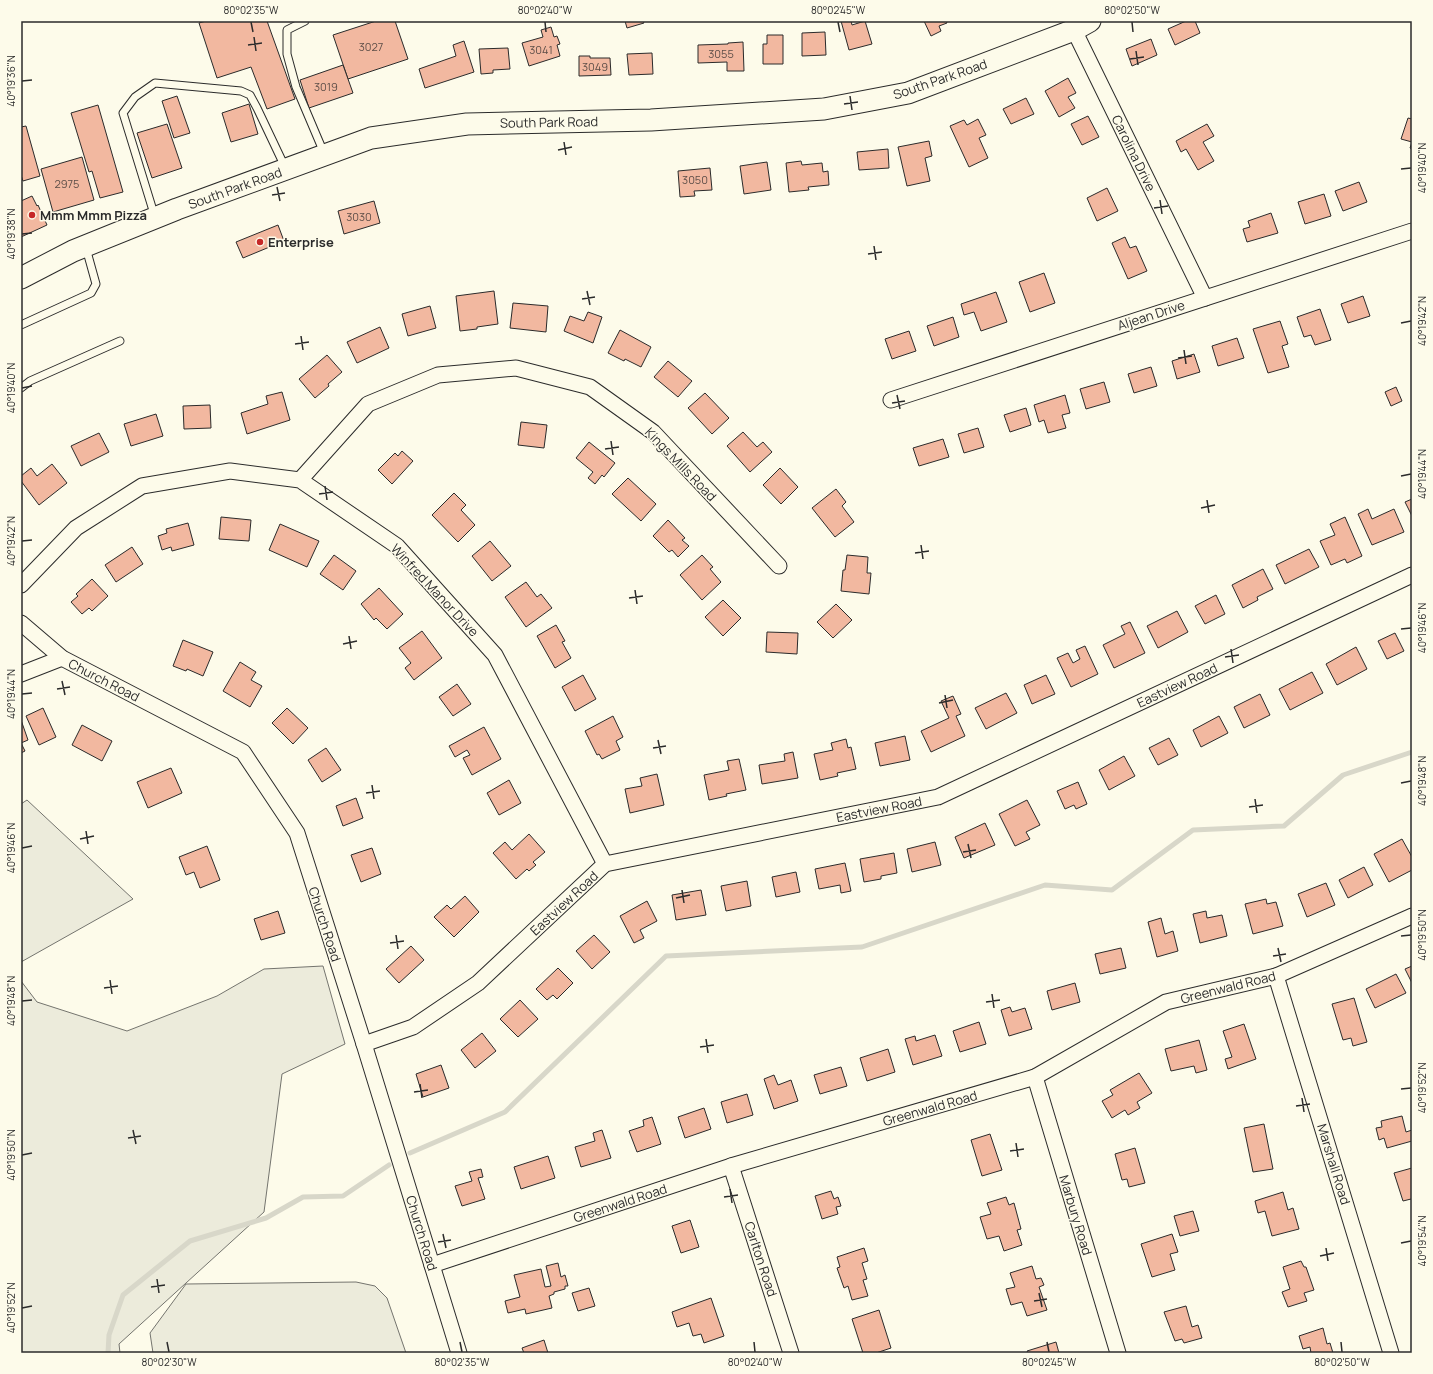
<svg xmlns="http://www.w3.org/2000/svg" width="1433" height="1374" viewBox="0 0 1433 1374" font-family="Manrope,sans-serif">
<rect width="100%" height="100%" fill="#fdfbea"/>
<!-- green -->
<g fill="#ecebdb" stroke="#74746e">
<polygon points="27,800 133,899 21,962 21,804"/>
<polygon points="323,966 345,1044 282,1074 264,1212 119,1344 120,1353 21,1353 21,981 37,1002 127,1031 217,996 264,969"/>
<polygon points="356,1282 375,1286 387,1298 406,1353 153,1353 150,1333 186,1284"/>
</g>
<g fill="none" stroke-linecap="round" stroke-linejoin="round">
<!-- stream -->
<g stroke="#d8d7c9" stroke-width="5">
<polyline points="410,1153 505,1112 666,956 862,947 1045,885 1112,890 1193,830 1284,826 1343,775 1412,752"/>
<polyline points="108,1353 109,1335 123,1295 190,1241 266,1218 303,1197 343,1196 389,1165"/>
</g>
</g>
<!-- building -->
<g fill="#f2b8a0" stroke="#2b2b2b">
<polygon points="206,21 267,21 295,99 267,109 251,67 217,78 199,23"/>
<polygon points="376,21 395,21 408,59 348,79 333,35"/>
<polygon points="625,21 643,21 644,23 627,28"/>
<polygon points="841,21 851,21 852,25 865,21 872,44 849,50"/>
<polygon points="924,21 946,21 947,23 939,26 941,31 931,36"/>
<polygon points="1186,21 1195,21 1200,33 1175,45 1168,29"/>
<polygon points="551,27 554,37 557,36 560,44 557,45 560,56 529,66 522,43 543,37 541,30"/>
<polygon points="825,32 826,55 802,56 802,33"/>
<polygon points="767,35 783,35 783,64 763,64 763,44 767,44"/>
<polygon points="1151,39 1157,55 1132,66 1126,49"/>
<polygon points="464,41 474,72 425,88 419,69 456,56 453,45"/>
<polygon points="743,42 744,71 727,71 727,62 698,63 698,45 728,44 728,43"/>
<polygon points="508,48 510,69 493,70 493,73 481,74 479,49"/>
<polygon points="652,53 653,74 629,75 627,54"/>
<polygon points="579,56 590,56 590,58 610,58 611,75 579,76"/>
<polygon points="343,65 353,93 309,108 300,80"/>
<polygon points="1068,78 1076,93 1068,97 1075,108 1059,117 1045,91"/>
<polygon points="177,96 190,133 174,138 162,101"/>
<polygon points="1026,98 1034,114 1011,124 1003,109"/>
<polygon points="249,104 258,134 231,142 222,113"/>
<polygon points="98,105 123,192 100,198 92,171 89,172 71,113"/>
<polygon points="1088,116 1099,137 1082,145 1071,124"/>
<polygon points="1408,118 1412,119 1412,149 1410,148 1412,142 1401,139"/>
<polygon points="978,119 986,135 979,138 988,158 969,167 950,126 964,120 967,125"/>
<polygon points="167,124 182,168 152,178 137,133"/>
<polygon points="1207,124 1214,136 1203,142 1214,161 1198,170 1186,149 1181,152 1176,141"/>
<polygon points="26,126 40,176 23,181 21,175 21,127"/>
<polygon points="929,141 932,156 925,158 930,181 907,186 898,147"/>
<polygon points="888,149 889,168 859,170 857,152"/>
<polygon points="82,157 94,200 53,212 41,169"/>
<polygon points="801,161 802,165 822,163 823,172 828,171 829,185 808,187 809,190 789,192 786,163"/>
<polygon points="767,162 771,190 744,194 740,166"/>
<polygon points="710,168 712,190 694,191 695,196 680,197 678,171"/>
<polygon points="1359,182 1367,202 1343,211 1335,191"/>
<polygon points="1107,188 1118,211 1097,221 1087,198"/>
<polygon points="1324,194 1331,216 1305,224 1298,202"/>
<polygon points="32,196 37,206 38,205 47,225 21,237 21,201"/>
<polygon points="374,201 380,223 344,234 338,211"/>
<polygon points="1271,213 1278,233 1247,242 1243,229 1250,227 1248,221"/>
<polygon points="278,225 284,241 243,258 236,242"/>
<polygon points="1125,237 1130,248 1136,246 1147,271 1128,279 1112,243"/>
<polygon points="1044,273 1055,303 1030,312 1019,282"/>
<polygon points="494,291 498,324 477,327 477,329 460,331 456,296"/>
<polygon points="996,292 1007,322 981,331 974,312 964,315 961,304"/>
<polygon points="1363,296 1370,316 1348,323 1341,304"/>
<polygon points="513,303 548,306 546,332 510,328"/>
<polygon points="430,306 436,328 408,336 402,314"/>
<polygon points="1320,309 1331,340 1315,345 1311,335 1304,337 1297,317"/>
<polygon points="588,312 602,317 593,343 564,331 570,316 584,321"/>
<polygon points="953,317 959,337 934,346 927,326"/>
<polygon points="1280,321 1288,344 1282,346 1289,367 1268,373 1253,329"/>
<polygon points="380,327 389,348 357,363 347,342"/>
<polygon points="620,330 651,347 641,367 625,359 624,361 608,353"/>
<polygon points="909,331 916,351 892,359 885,339"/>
<polygon points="1237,338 1244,358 1218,366 1212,346"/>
<polygon points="1194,354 1200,372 1177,379 1172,361"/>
<polygon points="327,355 342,372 328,384 329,386 315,398 299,379"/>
<polygon points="668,361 692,381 678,397 654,377"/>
<polygon points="1151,367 1157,386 1134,393 1128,374"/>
<polygon points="1104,382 1110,402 1086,409 1080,389"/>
<polygon points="1396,387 1402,401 1391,406 1385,392"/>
<polygon points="282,392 290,420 247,434 241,413 268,404 266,396"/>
<polygon points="705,393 729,418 712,434 688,408"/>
<polygon points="1065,395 1070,413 1062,415 1066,428 1048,433 1044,420 1039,422 1034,405"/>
<polygon points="210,405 211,428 184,429 183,406"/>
<polygon points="1026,408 1031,425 1010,432 1004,415"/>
<polygon points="156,414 163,436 131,446 124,424"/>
<polygon points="521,422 547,425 544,448 518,445"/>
<polygon points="978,428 984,447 964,453 958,434"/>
<polygon points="743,432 757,447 763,442 772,452 750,472 727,446"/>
<polygon points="99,433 109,452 81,466 71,446"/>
<polygon points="943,439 949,457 919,466 913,448"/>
<polygon points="589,442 615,463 604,477 602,475 595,484 588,478 593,472 576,458"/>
<polygon points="402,451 413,461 392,484 378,470 395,453 398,456"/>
<polygon points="52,464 67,483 39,505 21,481 21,476 31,468 37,476"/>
<polygon points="780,468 798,487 781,504 763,485"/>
<polygon points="628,478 656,504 641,521 612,494"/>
<polygon points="836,489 846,502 842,506 854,522 835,537 812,508"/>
<polygon points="454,493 466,505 461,510 475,525 458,542 432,515"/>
<polygon points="1412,499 1412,516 1405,502"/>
<polygon points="1368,509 1372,519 1394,509 1404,532 1372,545 1358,514"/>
<polygon points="221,517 251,520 249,541 219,539"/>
<polygon points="1345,517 1362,556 1347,563 1345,559 1331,565 1320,541 1335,535 1330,524"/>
<polygon points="668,520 685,538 682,540 689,546 678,557 672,550 669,552 653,536"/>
<polygon points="188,523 194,545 172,551 171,547 162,550 158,536 167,533 166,529"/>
<polygon points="280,524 319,541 307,567 269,550"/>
<polygon points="490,541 511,566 492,581 472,556"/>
<polygon points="132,547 143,564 116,582 105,565"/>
<polygon points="1309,549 1319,567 1285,584 1276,565"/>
<polygon points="334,555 356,571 343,590 320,574"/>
<polygon points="702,555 713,567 710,569 721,582 702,600 680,575"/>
<polygon points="847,555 868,557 867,573 871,573 869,594 841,591 843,570 845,570"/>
<polygon points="1263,569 1273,589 1257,597 1258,600 1243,608 1232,585"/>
<polygon points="92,579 108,596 92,611 89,608 82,614 71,602 78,596 76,594"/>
<polygon points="526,582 537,597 541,594 552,608 526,627 505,597"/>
<polygon points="379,588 403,614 387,629 376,618 374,620 361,604"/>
<polygon points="1216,595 1225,614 1205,624 1195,606"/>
<polygon points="723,600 741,618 723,636 705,617"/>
<polygon points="836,604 852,620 833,638 817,622"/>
<polygon points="1177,611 1188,632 1158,648 1147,626"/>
<polygon points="1130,622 1145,653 1114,668 1103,645 1125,634 1121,626"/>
<polygon points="556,625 565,641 562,642 571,658 555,668 537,636"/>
<polygon points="422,631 442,658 414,680 405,668 411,663 399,648"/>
<polygon points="767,632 798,633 797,654 766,652"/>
<polygon points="1395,633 1404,651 1387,659 1378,641"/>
<polygon points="183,640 213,652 203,676 187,669 186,671 173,666"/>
<polygon points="1085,646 1098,674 1071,687 1057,658 1068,653 1073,663 1080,659 1076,650"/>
<polygon points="1356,647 1367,669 1337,685 1326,664"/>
<polygon points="240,662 256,672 251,680 262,686 250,707 223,691"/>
<polygon points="1312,672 1323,693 1290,710 1279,689"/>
<polygon points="583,675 596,699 575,711 562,687"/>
<polygon points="1046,675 1055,694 1032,704 1024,685"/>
<polygon points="457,684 471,704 453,716 439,697"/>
<polygon points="1006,693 1017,713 986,729 975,708"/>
<polygon points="1260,694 1270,715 1244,728 1234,707"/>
<polygon points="953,696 961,714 956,716 965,736 931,752 921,731 949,718 941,701"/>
<polygon points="43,708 56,737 39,745 26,716"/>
<polygon points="287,708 308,728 293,744 272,723"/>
<polygon points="613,716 623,737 616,741 620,750 602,759 599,754 597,755 585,731"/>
<polygon points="1219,716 1228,733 1201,747 1193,730"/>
<polygon points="21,720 28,740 21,743 25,751 21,753"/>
<polygon points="82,725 112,741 102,761 72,745"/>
<polygon points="484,727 501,759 472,775 463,758 470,755 467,750 455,757 449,746"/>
<polygon points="905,736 910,760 880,766 875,743"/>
<polygon points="1169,738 1178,755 1158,765 1149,748"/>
<polygon points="846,739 848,748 851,747 856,769 837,773 838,776 820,780 814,754 833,750 831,743"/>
<polygon points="326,748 341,770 322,782 308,760"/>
<polygon points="793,752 798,778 762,784 759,765 785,761 784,754"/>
<polygon points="1124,756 1135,776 1109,790 1099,770"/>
<polygon points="739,759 746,790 726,794 727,796 709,800 704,775 729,770 727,761"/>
<polygon points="171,768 182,793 148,808 137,782"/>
<polygon points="657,774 664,805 630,813 625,789 642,786 640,778"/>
<polygon points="509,780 521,803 499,815 487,793"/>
<polygon points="1078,782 1087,804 1076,809 1074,805 1065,809 1057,791"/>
<polygon points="356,798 363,818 343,826 336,806"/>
<polygon points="1027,800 1040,825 1026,832 1030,839 1015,846 999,814"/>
<polygon points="985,823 995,845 964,858 955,837"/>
<polygon points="529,834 545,852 533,862 536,865 529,871 527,869 516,879 493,853 505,842 512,850"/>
<polygon points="1402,839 1412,857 1412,870 1389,882 1374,854"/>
<polygon points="935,842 941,865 912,872 907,849"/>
<polygon points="207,846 220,880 200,888 194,872 186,875 179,857"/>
<polygon points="372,848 381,874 361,882 351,855"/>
<polygon points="894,853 897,873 881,876 881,879 864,882 860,859"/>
<polygon points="845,863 851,891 841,893 840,885 819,889 815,869"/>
<polygon points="1364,867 1373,885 1348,898 1339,880"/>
<polygon points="796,872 800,892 776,897 772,877"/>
<polygon points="747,881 751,906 726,911 721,886"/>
<polygon points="1326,883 1335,905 1307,917 1298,894"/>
<polygon points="701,890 706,915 676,920 672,895"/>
<polygon points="465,896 479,912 454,937 434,917 447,905 451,909"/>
<polygon points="1266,899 1267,904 1276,902 1283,926 1253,934 1245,904"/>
<polygon points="647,901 657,921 640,930 644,938 634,943 620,916"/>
<polygon points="278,911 285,933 261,940 254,919"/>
<polygon points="1206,911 1207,918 1222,915 1227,936 1200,943 1193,914"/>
<polygon points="1161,918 1165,934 1173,931 1178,951 1157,957 1148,922"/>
<polygon points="594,935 610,952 592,969 576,951"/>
<polygon points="411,946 424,960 399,983 386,969"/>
<polygon points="1121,948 1126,968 1100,974 1095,954"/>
<polygon points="1412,966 1412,983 1405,969"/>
<polygon points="558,968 573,983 557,999 553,995 547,1000 536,989"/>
<polygon points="1396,974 1406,993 1375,1008 1366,989"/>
<polygon points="1075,983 1080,1002 1052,1010 1047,991"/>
<polygon points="1354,998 1367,1042 1353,1046 1351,1038 1343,1040 1332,1004"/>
<polygon points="520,1000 538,1019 518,1037 500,1019"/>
<polygon points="1010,1007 1012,1012 1025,1008 1032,1029 1009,1036 1001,1010"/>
<polygon points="979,1022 986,1044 960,1052 953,1031"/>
<polygon points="1244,1024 1256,1059 1228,1069 1225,1059 1232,1057 1223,1031"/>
<polygon points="482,1033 496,1051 475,1068 461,1050"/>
<polygon points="935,1035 942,1056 913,1065 905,1039 915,1036 916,1041"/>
<polygon points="1199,1040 1207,1070 1196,1073 1194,1066 1171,1071 1165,1049"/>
<polygon points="888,1049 895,1072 867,1081 860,1058"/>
<polygon points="441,1065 449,1088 423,1097 416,1074"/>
<polygon points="841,1067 847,1086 820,1094 814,1075"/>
<polygon points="1139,1073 1152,1093 1137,1102 1140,1108 1128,1115 1125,1110 1112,1118 1102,1101 1113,1095 1110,1090"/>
<polygon points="774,1075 778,1085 791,1080 798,1101 774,1109 764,1079"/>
<polygon points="747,1094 753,1115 727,1123 721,1102"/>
<polygon points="704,1108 711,1129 685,1138 678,1117"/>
<polygon points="1402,1116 1406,1132 1412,1130 1412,1141 1387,1148 1384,1138 1379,1140 1376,1128 1382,1127 1381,1121"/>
<polygon points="652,1117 661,1144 637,1152 629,1131 644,1126 643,1120"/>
<polygon points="1264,1124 1273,1169 1253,1172 1244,1128"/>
<polygon points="602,1130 611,1158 581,1167 575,1147 595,1141 593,1133"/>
<polygon points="990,1134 1002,1170 982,1176 971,1140"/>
<polygon points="1135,1148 1145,1183 1129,1187 1127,1179 1122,1180 1115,1154"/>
<polygon points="548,1156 555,1178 521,1189 514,1167"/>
<polygon points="1412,1168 1412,1202 1411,1199 1403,1201 1394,1173"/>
<polygon points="481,1169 483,1177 478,1178 485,1199 462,1206 455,1186 472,1181 469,1172"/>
<polygon points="831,1191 834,1199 838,1197 841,1206 836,1207 838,1214 822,1219 815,1196"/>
<polygon points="1283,1192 1288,1210 1293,1208 1299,1229 1272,1236 1265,1211 1258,1213 1255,1201"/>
<polygon points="1006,1197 1009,1205 1014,1203 1021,1229 1017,1230 1022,1245 1004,1251 999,1236 987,1239 980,1217 991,1214 987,1203"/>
<polygon points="1193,1211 1199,1231 1180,1236 1174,1216"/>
<polygon points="690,1220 699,1247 681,1253 672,1226"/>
<polygon points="1172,1234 1178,1252 1170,1254 1175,1270 1152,1277 1141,1244"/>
<polygon points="864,1248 868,1261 862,1263 867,1279 863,1280 868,1296 852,1300 848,1286 844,1288 837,1268 840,1267 837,1257"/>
<polygon points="1301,1261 1304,1267 1306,1267 1314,1290 1304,1293 1307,1301 1288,1307 1282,1292 1290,1289 1283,1267"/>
<polygon points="558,1263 561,1277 565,1275 568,1286 565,1286 565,1289 554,1292 554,1294 549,1296 552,1308 526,1314 525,1309 508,1313 505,1301 520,1297 514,1275 541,1269 545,1287 551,1286 546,1266"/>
<polygon points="1032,1266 1036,1279 1041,1278 1044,1285 1039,1287 1047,1310 1027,1316 1022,1302 1011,1305 1006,1289 1015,1287 1010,1273"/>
<polygon points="589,1288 595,1306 578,1311 572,1293"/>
<polygon points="711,1298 724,1336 704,1343 701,1334 693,1336 689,1323 677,1327 672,1312"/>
<polygon points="1186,1306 1192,1327 1198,1325 1202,1338 1184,1343 1182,1339 1175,1341 1164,1312"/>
<polygon points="879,1310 891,1348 876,1353 863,1353 852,1319"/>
<polygon points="1323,1328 1327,1344 1330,1343 1333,1353 1311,1353 1310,1347 1303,1349 1299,1336"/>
<polygon points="544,1340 548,1353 524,1353 522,1348"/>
<polygon points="1056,1342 1059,1353 1028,1353 1027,1351"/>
</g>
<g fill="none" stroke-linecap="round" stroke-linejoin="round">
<!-- service casing -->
<g stroke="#2b2b2b" stroke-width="9">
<g id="service">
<polyline points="305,21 287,30 287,54 296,87 324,153"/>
<polyline points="155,217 123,113 135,97 155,83 241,91 250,95 257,108 285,167"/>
<polyline points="21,325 91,293 96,284 86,248"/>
<polyline points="21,388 30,381 120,341"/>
</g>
</g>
<!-- minor casing -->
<g stroke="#2b2b2b" stroke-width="17">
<g id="minor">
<polyline points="1074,30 1205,298"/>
<polyline points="891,400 1412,231"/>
<polyline points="300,480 368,404 438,375 516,368 590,387 653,432 779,566"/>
<polyline points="21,585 76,528 142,486 230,471 300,480 397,546 495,655 605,864"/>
<polyline points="21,623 62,658 243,752 297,833 364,1044 459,1353"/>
<polyline points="21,674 62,658"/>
<polyline points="1276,976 1391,1353"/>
<polyline points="364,1044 413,1027 478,983 605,864 938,797 1412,575"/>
<polyline points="1035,1077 1118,1353"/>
<polyline points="731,1166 791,1353"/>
<polyline points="432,1265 731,1166 1035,1077 1166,1002 1276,976 1412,916"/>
</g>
</g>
<!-- secondary casing -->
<g stroke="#2b2b2b" stroke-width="23">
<polyline id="secondary" points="21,278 73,251 177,209 371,138 467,124 651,120 824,109 908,93 1074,30 1090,21"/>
</g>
<!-- service -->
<use href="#service" stroke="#fdfbea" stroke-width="7"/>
<!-- minor -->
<use href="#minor" stroke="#fdfbea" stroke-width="15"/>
<!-- secondary -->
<use href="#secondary" stroke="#fdfbea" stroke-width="21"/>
</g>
<!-- ticks -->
<path fill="none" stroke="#2b2b2b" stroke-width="1.5" d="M251,22l2,10M545,22l1,10M838,22l2,10M1132,22l1,10M254,37l2,14M248,45l14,-2M1136,51l2,14M1130,59l14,-2M22,81l10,-1M850,96l2,14M844,104l14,-2M564,142l2,13M558,150l14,-3M1401,169l10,-1M277,187l3,14M272,195l13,-2M1160,200l2,14M1154,208l14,-2M22,234l10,-1M874,246l2,14M868,254l14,-2M587,291l3,14M582,299l13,-2M1401,323l10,-2M301,336l2,14M295,344l14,-2M1184,350l2,14M1178,358l14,-2M22,388l10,-2M897,395l3,14M892,403l13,-2M611,441l2,14M605,449l14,-2M1401,476l10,-2M325,486l2,14M319,494l14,-2M1207,500l2,13M1201,508l14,-3M22,541l10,-1M921,545l2,14M915,553l14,-2M635,590l2,14M629,598l14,-2M1401,629l10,-1M349,636l2,13M343,644l14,-3M1231,649l2,14M1225,657l14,-2M62,681l3,14M57,689l13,-2M22,694l10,-1M945,695l2,13M939,703l14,-3M658,740l3,14M653,748l13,-2M1401,783l10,-2M372,785l2,14M366,793l14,-2M1255,799l2,14M1249,807l14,-2M86,831l2,13M80,839l14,-3M968,844l3,14M22,848l10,-2M963,852l13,-2M682,890l2,13M676,898l14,-3M396,935l2,14M1401,936l10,-1M390,943l14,-2M1278,948l3,14M1273,956l13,-2M110,980l2,14M104,988l14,-2M992,994l2,14M22,1001l10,-1M986,1002l14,-2M706,1039l2,14M700,1047l14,-2M420,1084l2,14M1401,1089l10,-1M414,1092l14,-2M1302,1098l2,14M1296,1106l14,-2M133,1130l3,14M128,1138l13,-2M1016,1143l2,14M1010,1151l14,-2M22,1155l10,-2M730,1189l2,14M724,1197l14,-2M443,1234l3,14M438,1242l13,-2M1401,1243l10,-2M1326,1248l2,13M1320,1256l14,-3M157,1279l2,14M151,1287l14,-2M1039,1293l3,14M1034,1301l13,-2M22,1308l10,-2M167,1342l2,10M460,1342l2,10M754,1342l1,10M1047,1342l2,10M1341,1342l1,10"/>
<!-- markers -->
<g fill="#c62828" stroke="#fdfbea" stroke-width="1.5">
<circle cx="32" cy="215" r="4"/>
<circle cx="260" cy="242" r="4"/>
</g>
<g text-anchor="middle" stroke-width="3" stroke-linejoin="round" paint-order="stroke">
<!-- number labels -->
<g font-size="11" fill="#5d4e48">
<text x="371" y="51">3027</text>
<text x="541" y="54">3041</text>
<text x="721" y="58">3055</text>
<text x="595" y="71">3049</text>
<text x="326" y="91">3019</text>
<text x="695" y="184">3050</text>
<text x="67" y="188">2975</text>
<text x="359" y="221">3030</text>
</g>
<!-- street labels -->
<g font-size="13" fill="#2b2b2b" stroke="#fdfbea">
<text transform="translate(940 79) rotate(-19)" y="5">South Park Road</text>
<text transform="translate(549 122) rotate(-1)" y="5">South Park Road</text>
<text transform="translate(1134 153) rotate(64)" y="5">Carolina Drive</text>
<text transform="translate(235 188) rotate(-20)" y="5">South Park Road</text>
<text transform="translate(1151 315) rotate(-18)" y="5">Aljean Drive</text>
<text transform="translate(681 464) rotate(46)" y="5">Kings Mills Road</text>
<text transform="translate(435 590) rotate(47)" y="5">Winfred Manor Drive</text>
<text transform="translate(104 680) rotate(27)" y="5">Church Road</text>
<text transform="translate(1177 685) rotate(-25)" y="5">Eastview Road</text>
<text transform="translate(879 809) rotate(-11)" y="5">Eastview Road</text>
<text transform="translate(564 903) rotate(-43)" y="5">Eastview Road</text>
<text transform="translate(325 924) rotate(72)" y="5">Church Road</text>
<text transform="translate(1228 987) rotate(-14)" y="5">Greenwald Road</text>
<text transform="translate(930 1108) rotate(-16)" y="5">Greenwald Road</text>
<text transform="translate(1334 1164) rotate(73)" y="5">Marshall Road</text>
<text transform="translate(620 1203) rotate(-18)" y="5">Greenwald Road</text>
<text transform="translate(1076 1215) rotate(73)" y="5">Marbury Road</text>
<text transform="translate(422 1233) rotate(73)" y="5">Church Road</text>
<text transform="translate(761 1259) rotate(72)" y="5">Carlton Road</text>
</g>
<!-- poi labels -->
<g font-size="13" font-weight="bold" fill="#2b2b2b" stroke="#fdfbea" text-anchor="start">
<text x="40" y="220">Mmm Mmm Pizza</text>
<text x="268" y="247">Enterprise</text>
</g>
</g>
<!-- border -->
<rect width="1433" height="1374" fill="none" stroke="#fdfbea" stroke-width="44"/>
<rect x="22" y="22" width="1389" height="1330" fill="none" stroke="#2b2b2b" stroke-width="1.5"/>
<g font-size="10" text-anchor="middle" fill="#2b2b2b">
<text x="251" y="14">80°02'35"W</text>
<text x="545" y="14">80°02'40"W</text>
<text x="838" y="14">80°02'45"W</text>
<text x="1132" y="14">80°02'50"W</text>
<text transform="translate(11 81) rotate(-90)" y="4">40°19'36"N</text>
<text transform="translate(1422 168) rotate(-90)" y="4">40°19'40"N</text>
<text transform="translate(11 234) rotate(-90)" y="4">40°19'38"N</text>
<text transform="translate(1422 321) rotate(-90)" y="4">40°19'42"N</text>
<text transform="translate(11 388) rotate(-90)" y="4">40°19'40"N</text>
<text transform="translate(1422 474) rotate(-90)" y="4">40°19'44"N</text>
<text transform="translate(11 541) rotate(-90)" y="4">40°19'42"N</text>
<text transform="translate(1422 628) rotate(-90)" y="4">40°19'46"N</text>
<text transform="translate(11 694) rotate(-90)" y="4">40°19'44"N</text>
<text transform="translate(1422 781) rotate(-90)" y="4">40°19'48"N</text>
<text transform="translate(11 848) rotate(-90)" y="4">40°19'46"N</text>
<text transform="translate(1422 935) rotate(-90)" y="4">40°19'50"N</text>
<text transform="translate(11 1001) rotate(-90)" y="4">40°19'48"N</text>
<text transform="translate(1422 1088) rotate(-90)" y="4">40°19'52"N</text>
<text transform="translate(11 1155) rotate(-90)" y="4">40°19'50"N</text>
<text transform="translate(1422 1241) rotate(-90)" y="4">40°19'54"N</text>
<text transform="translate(11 1308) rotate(-90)" y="4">40°19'52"N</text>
<text x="169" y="1366">80°02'30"W</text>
<text x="462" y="1366">80°02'35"W</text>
<text x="755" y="1366">80°02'40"W</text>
<text x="1049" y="1366">80°02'45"W</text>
<text x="1342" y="1366">80°02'50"W</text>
</g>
</svg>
